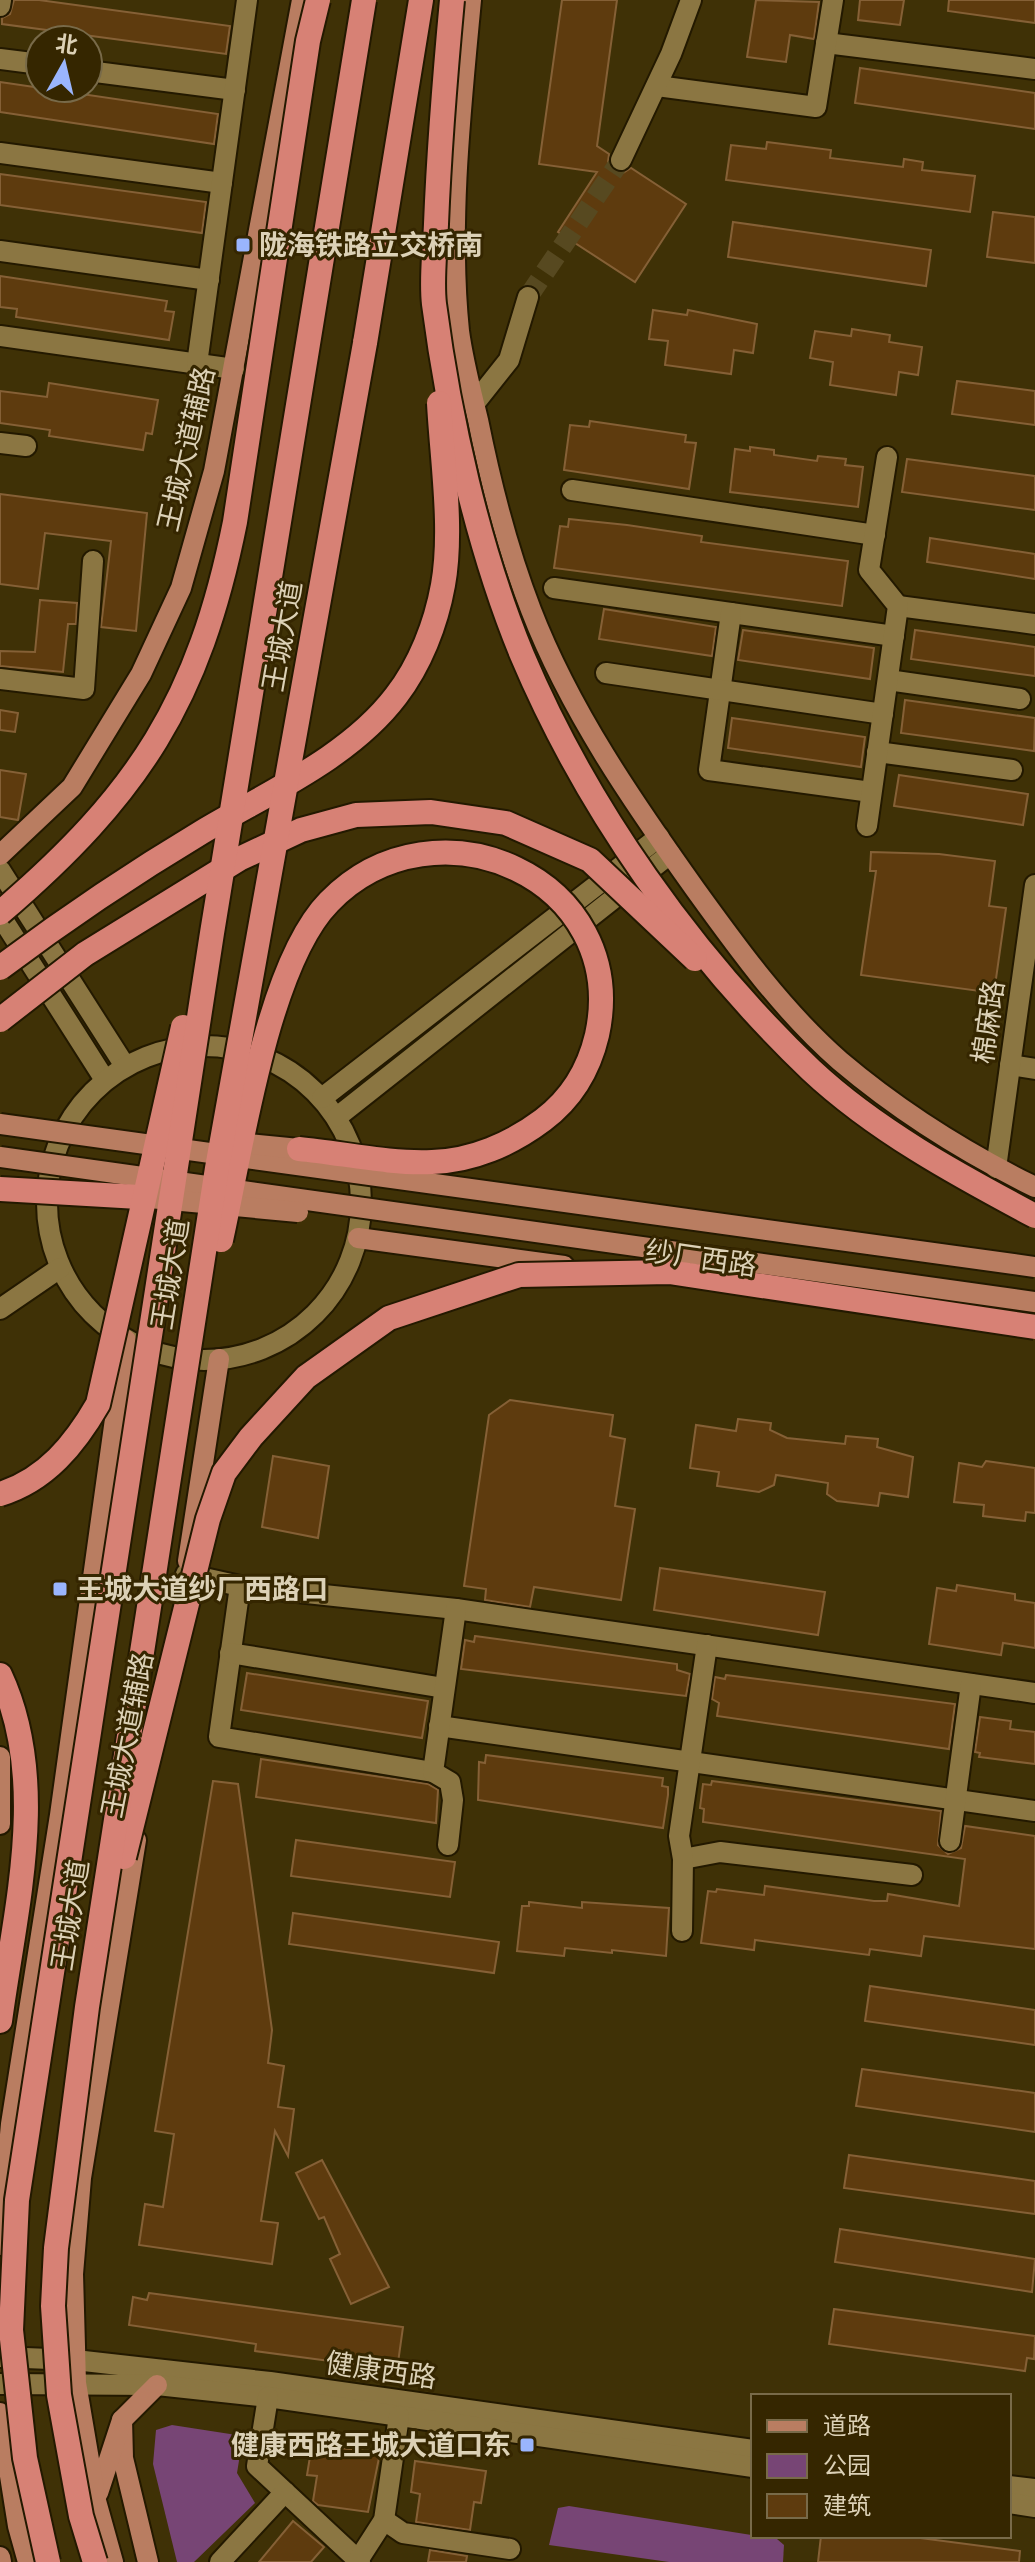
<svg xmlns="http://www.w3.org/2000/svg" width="1035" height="2562" viewBox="0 0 1035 2562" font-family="'Times New Roman','Noto Sans SC',serif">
<rect width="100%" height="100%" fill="#3f3106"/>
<!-- green -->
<g fill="#774575">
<polygon points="172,2425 243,2436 237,2473 255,2503 194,2562 177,2562 153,2464 156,2430"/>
<polygon points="569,2506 777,2539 784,2545 783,2562 669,2562 549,2545 558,2508"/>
</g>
<!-- building -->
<g fill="#5e3b0e" stroke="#856036" stroke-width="2">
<polygon points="14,0 39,0 230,26 226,54 2,24 2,18 10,14"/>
<polygon points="562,0 617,0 597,146 609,154 608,162 615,171 623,173 631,168 686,204 635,282 558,232 597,172 539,164"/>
<polygon points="756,0 819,2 814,39 790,35 786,62 747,57"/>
<polygon points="860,0 904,0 900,25 858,20"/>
<polygon points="949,0 1035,0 1035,23 948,11"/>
<polygon points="860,68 1035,93 1035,129 855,103"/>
<polygon points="0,82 218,114 214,144 0,112"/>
<polygon points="767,142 831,150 830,158 903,167 904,159 923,162 922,170 975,176 970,212 726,180 731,145 766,149"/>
<polygon points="0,174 206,202 202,233 0,205"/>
<polygon points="993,212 1035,217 1035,263 987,257"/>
<polygon points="733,222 931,250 926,286 728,257"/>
<polygon points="0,276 167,301 165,311 174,312 169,340 16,317 17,309 0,307"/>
<polygon points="653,310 687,315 688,310 757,324 753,353 734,350 731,374 665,365 668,341 649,339"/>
<polygon points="852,329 890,335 889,342 922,347 918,375 899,372 896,395 830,385 833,362 810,358 815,331 851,336"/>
<polygon points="957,381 1035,391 1035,425 952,414"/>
<polygon points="49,383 158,400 152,434 146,433 143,450 49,436 50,430 0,423 0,391 47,397"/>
<polygon points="590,421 686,435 685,442 696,443 689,489 564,470 570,425 589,427"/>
<polygon points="750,447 774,450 774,455 817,461 818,456 846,459 845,465 863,467 858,507 730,492 735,449 750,451"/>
<polygon points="907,459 1035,476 1035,510 902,492"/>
<polygon points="0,494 147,513 136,631 101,627 111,541 45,533 38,589 0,584"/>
<polygon points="569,519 627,525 702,536 701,542 848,561 842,606 554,568 560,526 568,527"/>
<polygon points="930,538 1035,554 1035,579 927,562"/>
<polygon points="40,600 77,603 76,624 68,624 63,672 0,666 0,651 35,652"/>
<polygon points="604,609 716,627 712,656 599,639"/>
<polygon points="743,630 874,648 870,679 738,660"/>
<polygon points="915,630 1035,647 1035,676 911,659"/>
<polygon points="905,700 1035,718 1034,751 901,733"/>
<polygon points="0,710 18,713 15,732 0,730"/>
<polygon points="732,718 865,737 861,767 728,748"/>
<polygon points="0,770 26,774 18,820 0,817"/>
<polygon points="899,775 1028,794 1023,825 894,806"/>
<polygon points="871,852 939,854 995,861 989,906 1006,908 994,993 861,975 876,871 870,871"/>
<polygon points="510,1400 613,1415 610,1436 625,1439 615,1506 635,1509 621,1600 534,1587 530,1607 485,1600 486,1589 464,1586 489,1415"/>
<polygon points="738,1419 771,1423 770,1430 787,1438 845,1444 846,1436 878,1439 877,1447 913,1457 908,1497 880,1493 878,1506 837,1501 827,1494 828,1483 776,1475 774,1485 759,1492 717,1486 719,1472 690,1468 696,1425 736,1431"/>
<polygon points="273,1456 329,1466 318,1538 262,1527"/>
<polygon points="986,1461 1035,1468 1035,1513 1026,1512 1025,1521 983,1516 984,1505 954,1502 959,1463 982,1467"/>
<polygon points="660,1568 825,1592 818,1635 654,1610"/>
<polygon points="957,1585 1015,1594 1015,1600 1035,1603 1035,1648 1003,1643 1001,1655 929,1644 937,1588 956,1591"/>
<polygon points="475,1636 677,1664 677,1670 690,1674 686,1696 461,1669 465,1640 474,1642"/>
<polygon points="247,1673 428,1701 422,1738 241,1710"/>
<polygon points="726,1675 955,1704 949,1749 717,1716 719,1703 712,1699 715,1677 725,1679"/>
<polygon points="980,1717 1011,1721 1010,1729 1035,1732 1035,1764 979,1757 980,1753 975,1752"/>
<polygon points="486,1755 663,1778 662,1786 668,1787 668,1795 663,1828 478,1800 479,1762 485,1763"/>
<polygon points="261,1759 428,1784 438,1790 436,1823 256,1797"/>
<polygon points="213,1781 238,1784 272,2030 268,2063 284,2066 278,2107 294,2109 288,2156 275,2131 261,2221 278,2223 272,2264 139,2245 145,2204 163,2207 174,2134 155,2131"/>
<polygon points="712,1781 941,1811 938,1845 948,1854 961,1848 965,1826 1035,1836 1035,1949 924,1936 921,1956 870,1949 869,1955 755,1940 754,1950 701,1943 708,1891 716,1892 717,1889 764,1895 765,1886 874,1901 887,1901 888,1894 959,1906 965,1859 703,1822 704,1809 700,1808 703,1784 711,1785"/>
<polygon points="296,1840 455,1862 450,1897 291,1876"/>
<polygon points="529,1902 582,1908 582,1902 669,1908 666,1956 612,1950 612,1953 565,1948 564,1956 517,1951 522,1906 529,1906"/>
<polygon points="293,1913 499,1942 494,1973 289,1944"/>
<polygon points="870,1986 1035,2010 1035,2045 865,2021"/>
<polygon points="862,2069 1035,2093 1035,2132 856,2106"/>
<polygon points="849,2155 1035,2181 1035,2214 844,2188"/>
<polygon points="322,2160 389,2287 351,2304 330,2259 340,2254 324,2217 319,2219 296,2173"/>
<polygon points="840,2229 1035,2259 1032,2292 835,2262"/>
<polygon points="149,2293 403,2327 397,2370 255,2351 256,2344 129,2325 133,2297 147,2300"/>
<polygon points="834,2309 1035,2336 1034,2359 1027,2358 1025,2371 829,2344"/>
<polygon points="312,2444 380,2453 368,2512 318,2505 313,2501 317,2476 307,2475"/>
<polygon points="415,2461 486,2471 481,2503 474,2502 470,2530 416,2522 420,2494 411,2492"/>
<polygon points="293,2521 324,2547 311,2562 259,2562"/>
<polygon points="821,2536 905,2536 1020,2551 1019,2562 818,2562"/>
<polygon points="430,2550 467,2556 466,2562 428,2562"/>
</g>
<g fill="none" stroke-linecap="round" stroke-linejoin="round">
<!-- minor-tunnel -->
<polyline stroke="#574920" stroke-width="20" stroke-dasharray="20 10" stroke-linecap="butt" points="528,297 621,160"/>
<!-- minor casing -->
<g stroke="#231900" stroke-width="24">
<g id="minor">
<polyline points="0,6 1,0"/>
<polyline points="826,43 1035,69"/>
<polyline points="0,59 40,64"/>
<polyline points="88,71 235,90"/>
<polyline points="657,86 816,107 833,0"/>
<polyline points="0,153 222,183"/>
<polyline points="621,160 671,54 691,0"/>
<polyline points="0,251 209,280"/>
<polyline points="0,336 234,369"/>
<polyline points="197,364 247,0"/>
<polyline points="474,404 509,360 528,297"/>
<polyline points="0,443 26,446"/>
<polyline points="572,490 875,535"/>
<polyline points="554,588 894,636"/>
<polyline points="898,606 1035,624"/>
<polyline points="731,613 709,770 871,792"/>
<polyline points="606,673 883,714"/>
<polyline points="0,679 84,689 93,561"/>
<polyline points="888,680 1020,699"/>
<polyline points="877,752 1012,770"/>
<polyline points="867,826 898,606 869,570 887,457"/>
<polyline points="0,870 125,1066"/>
<polyline points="0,915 105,1080"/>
<circle cx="204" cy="1203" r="157"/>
<polyline points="1010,1065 1035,1069"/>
<polyline points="322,1098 659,837"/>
<polyline points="337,1117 670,854"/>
<polyline points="996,1168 1035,885"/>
<polyline points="0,1309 60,1268"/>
<polyline points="186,1574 240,1586 456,1609 1035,1693"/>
<polyline points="240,1586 219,1737 433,1772"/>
<polyline points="230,1653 444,1688"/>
<polyline points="439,1726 1035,1811"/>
<polyline points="950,1841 971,1684"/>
<polyline points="448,1845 453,1800 450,1782 433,1772 456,1609"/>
<polyline points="683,1859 720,1852 912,1875"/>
<polyline points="682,1931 683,1859 679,1836 707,1645"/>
<polyline points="0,2357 75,2360 270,2382 753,2450"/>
<polyline points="0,2384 157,2385 268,2397 753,2467"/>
<polyline points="268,2397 257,2466 360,2562"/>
<polyline points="1009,2486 1035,2489"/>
<polyline points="1009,2503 1035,2507"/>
<polyline points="384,2520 403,2533 510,2549"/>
<polyline points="220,2562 285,2492"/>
<polyline points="357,2562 384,2520 399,2416"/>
</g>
</g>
<!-- major casing -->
<g stroke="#231900" stroke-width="24">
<g id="major">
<path d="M471,0c-10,106 -23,224 -12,331 4,30 12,60 19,89 13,65 29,128 53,190 39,101 102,192 164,279 44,61 88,122 145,172 59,50 126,92 195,126"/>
<polyline points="0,855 72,787 141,674 181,588 214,471 302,0"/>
<polyline points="358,1238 564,1266"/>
<polyline points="188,1561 219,1359"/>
<polyline points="0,1757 0,1824"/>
<polyline points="0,2245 11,2124 60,1815 126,1340"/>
<polyline points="0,2413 18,2526 28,2562"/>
<polyline points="122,2420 123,2458 148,2562"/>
<polyline points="98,2493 122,2420 157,2385"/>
<polyline points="0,2557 1,2562"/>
<polyline points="113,2562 96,2501 76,2383 73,2274 81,2178 136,1840"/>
</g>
</g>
<!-- highway casing -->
<g stroke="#231900" stroke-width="28">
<g id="highway">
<polyline points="365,343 421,0"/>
<path d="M0,1675c50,107 15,234 0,346"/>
</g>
</g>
<!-- minor -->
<use href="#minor" stroke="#8b7642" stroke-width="20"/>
<!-- major -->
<use href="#major" stroke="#b97d61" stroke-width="20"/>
<!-- highway -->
<use href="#highway" stroke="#d78175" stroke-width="24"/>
<!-- major-bridge casing -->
<g stroke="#231900" stroke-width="24" stroke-linecap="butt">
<g id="major-bridge">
<polyline points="0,1124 1035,1267"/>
<polyline points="228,1142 299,1149"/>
<polyline points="0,1157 1035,1302"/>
<polyline points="139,1197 298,1212"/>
</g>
</g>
<!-- highway-bridge casing -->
<g stroke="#231900" stroke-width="28" stroke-linecap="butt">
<g id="highway-bridge">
<path d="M452,0c-7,75 -13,149 -16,224 -1,26 -5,54 -2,80 15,115 44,244 88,351 65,154 169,300 289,415 64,60 147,105 224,146"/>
<path d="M0,913c139,-119 199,-212 235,-391l73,-481 10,-41"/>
<path d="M0,968c65,-49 132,-94 202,-136 65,-39 147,-74 194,-136 24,-31 40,-72 47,-111 10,-55 -1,-126 -4,-182"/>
<polyline points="0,1020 85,954 239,859 301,830 356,815 431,812 506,823 590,860 695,959"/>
<polyline points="0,1189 139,1197"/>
<path d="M221,1240c20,-88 46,-275 108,-338 107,-110 302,-23 268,133 -8,34 -26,64 -54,85 -32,24 -71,41 -111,42 -43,2 -90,-9 -133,-13"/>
<path d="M0,1494c46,-14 75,-50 98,-90l85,-377"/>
<polyline points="124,1857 208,1519 224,1473 251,1437 306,1377 389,1318 519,1275 669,1272 1035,1327"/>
<polyline points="48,2562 25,2458 11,2330 17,2200 212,933 364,0"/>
<polyline points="95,2562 81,2516 59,2395 53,2306 56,2248 87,2007 217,1168 365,343"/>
</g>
</g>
<!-- major-bridge -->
<use href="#major-bridge" stroke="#b97d61" stroke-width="20"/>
<!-- highway-bridge -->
<use href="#highway-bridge" stroke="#d78175" stroke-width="24"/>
</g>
<!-- markers -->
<g fill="#9ab5fd" stroke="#352600" stroke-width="3">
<rect x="235" y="237" width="16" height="16" rx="4"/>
<rect x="52" y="1581" width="16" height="16" rx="4"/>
<rect x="519" y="2437" width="16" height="16" rx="4"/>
</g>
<g text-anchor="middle" stroke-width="6" stroke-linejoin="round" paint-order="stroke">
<!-- poi labels -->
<g font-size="28" font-weight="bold" fill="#dcd1b6" stroke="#352600" text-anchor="start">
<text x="259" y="255">陇海铁路立交桥南</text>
<text x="76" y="1599">王城大道纱厂西路口</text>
<text x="511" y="2455" text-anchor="end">健康西路王城大道口东</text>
</g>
<!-- street labels -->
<g font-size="28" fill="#dcd1b6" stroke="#352600">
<text transform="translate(186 449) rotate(-77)" y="10">王城大道辅路</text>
<text transform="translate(282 636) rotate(-80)" y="10">王城大道</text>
<text transform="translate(988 1022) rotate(-82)" y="10">棉麻路</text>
<text transform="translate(701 1258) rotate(8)" y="10">纱厂西路</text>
<text transform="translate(170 1274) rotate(-81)" y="10">王城大道</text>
<text transform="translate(127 1735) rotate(-79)" y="10">王城大道辅路</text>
<text transform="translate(70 1915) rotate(-81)" y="10">王城大道</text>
<text transform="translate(381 2370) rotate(8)" y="10">健康西路</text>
</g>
</g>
<!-- legend -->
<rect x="751" y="2394" width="260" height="144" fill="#352600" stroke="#786a49" stroke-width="2"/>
<rect x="767" y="2420" width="40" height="12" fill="#b97d61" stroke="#786a49" stroke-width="2"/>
<text x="823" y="2434" font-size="24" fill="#dcd1b6">道路</text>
<rect x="767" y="2454" width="40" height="24" fill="#774575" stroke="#786a49" stroke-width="2"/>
<text x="823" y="2474" font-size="24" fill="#dcd1b6">公园</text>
<rect x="767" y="2494" width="40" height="24" fill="#5e3b0e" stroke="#786a49" stroke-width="2"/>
<text x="823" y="2514" font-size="24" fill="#dcd1b6">建筑</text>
<!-- north arrow -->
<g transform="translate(64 64) rotate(8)"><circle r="38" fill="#352600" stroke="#786a49" stroke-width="2"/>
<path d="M0-6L14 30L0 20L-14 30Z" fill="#9ab5fd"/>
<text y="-12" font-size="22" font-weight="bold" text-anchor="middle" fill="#dcd1b6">北</text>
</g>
</svg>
